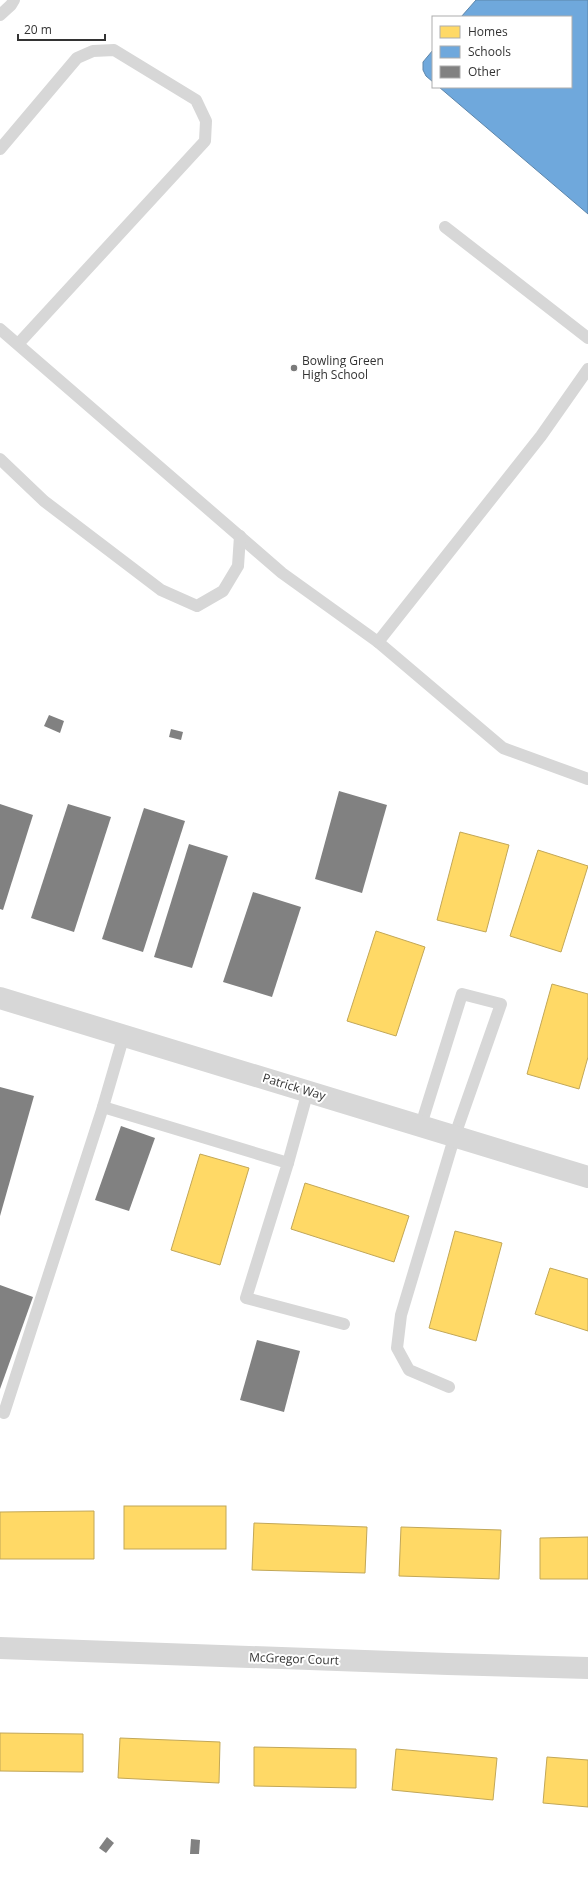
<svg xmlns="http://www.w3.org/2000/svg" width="588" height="1891" viewBox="0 0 588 1891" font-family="'Open Sans',sans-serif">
<rect width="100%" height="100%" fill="#fff"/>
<!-- homes -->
<g fill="#ffd966" stroke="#c2a757">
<polygon points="460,832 509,845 486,932 437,920"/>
<polygon points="538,850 588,866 561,952 510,936"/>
<polygon points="376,931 425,947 396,1036 347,1021"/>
<polygon points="552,984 588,994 588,1057 579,1089 527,1074"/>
<polygon points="200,1154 249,1168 220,1265 171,1250"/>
<polygon points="305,1183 409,1216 394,1262 291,1229"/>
<polygon points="455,1231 502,1243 476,1341 429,1328"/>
<polygon points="550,1268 588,1279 588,1331 535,1314"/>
<rect x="124" y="1506" width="102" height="43"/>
<polygon points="94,1511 94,1559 0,1559 0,1512"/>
<polygon points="254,1523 367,1527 365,1573 252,1570"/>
<polygon points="401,1527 501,1530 499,1579 399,1576"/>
<polygon points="588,1537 588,1579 540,1579 540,1538"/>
<polygon points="0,1733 83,1734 83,1772 0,1771"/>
<polygon points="120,1738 220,1742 219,1783 118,1778"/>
<polygon points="254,1747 356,1749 356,1788 254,1786"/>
<polygon points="396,1749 497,1758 493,1800 392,1790"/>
<polygon points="547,1757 588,1760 588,1807 543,1803"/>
</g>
<!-- schools -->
<g fill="#6fa8dc" stroke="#5d85a9">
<polygon points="476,0 588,0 588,214 439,87 571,87 571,17 461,17"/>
<polygon points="433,50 433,82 426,76 423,70 423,62"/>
</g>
<!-- building -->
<g fill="#818181">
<polygon points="49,715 64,721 60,733 44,726"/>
<polygon points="171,729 183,732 181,740 169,737"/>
<polygon points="339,791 387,805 362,893 315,879"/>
<polygon points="0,804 33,815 3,910 0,909"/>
<polygon points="68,804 111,817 74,932 31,918"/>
<polygon points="144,808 185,821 143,952 102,939"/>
<polygon points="189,844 228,856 192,968 154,957"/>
<polygon points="253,892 301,907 272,997 223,982"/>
<polygon points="0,1087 34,1096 0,1216"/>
<polygon points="121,1126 155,1138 129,1211 95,1200"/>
<polygon points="0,1285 33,1297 0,1389"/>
<polygon points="257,1340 300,1351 284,1412 240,1400"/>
<polygon points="107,1837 114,1843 106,1853 99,1848"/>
<polygon points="191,1839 200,1840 199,1854 190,1854"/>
</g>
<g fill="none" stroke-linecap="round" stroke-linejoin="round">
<!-- service -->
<g stroke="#d7d7d7" stroke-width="12">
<polyline points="0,15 11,5 14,0"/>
<polyline points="0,149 77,58 93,51 114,50 196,100 206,121 205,141 19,343"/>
<polyline points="445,227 588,338"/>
<polyline points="0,329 282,573 378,642 503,748 588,779"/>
<polyline points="0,459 44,501 161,590 197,606 223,591 238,566 240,536"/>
<polyline points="378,642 541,436 588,369"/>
<polyline points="103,1107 124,1035"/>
<polyline points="421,1125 462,994 501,1004 455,1135 401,1315 397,1348 409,1370 449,1387"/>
<polyline points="288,1163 308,1091"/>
<polyline points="4,1413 103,1107 288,1163 246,1298 344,1324"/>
</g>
<!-- minor -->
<g stroke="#d7d7d7" stroke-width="22">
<polyline points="0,998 588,1177"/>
<polyline points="0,1648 448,1664 588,1668"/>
</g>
</g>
<!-- markers -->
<circle fill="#7a7a7a" stroke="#fff" stroke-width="1.5" cx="294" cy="368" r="4"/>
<g text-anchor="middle" stroke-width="4" stroke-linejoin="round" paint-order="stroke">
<!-- poi labels -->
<g font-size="12" fill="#333" stroke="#fff" text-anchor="start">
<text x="302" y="365">Bowling Green<tspan x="302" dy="14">High School</tspan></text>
</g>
<!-- street labels -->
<g font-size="12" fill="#333" stroke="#fff">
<text transform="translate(294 1087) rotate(17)" y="4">Patrick Way</text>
<text transform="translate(294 1659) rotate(2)" y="4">McGregor Court</text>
</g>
</g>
<!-- legend -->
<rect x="432" y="16" width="140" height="72" fill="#ffffff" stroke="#adadad"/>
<rect x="440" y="26" width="20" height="12" fill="#ffd966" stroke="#adadad"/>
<text x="468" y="36" font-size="12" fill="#333333">Homes</text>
<rect x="440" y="46" width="20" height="12" fill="#6fa8dc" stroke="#adadad"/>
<text x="468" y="56" font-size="12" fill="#333333">Schools</text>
<rect x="440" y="66" width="20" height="12" fill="#818181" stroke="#adadad"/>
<text x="468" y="76" font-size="12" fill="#333333">Other</text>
<!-- scale -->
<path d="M18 34v6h87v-6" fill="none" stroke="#333333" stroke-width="2"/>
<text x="24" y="34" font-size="12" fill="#333333" stroke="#ffffff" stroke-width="3" paint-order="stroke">20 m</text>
</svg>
